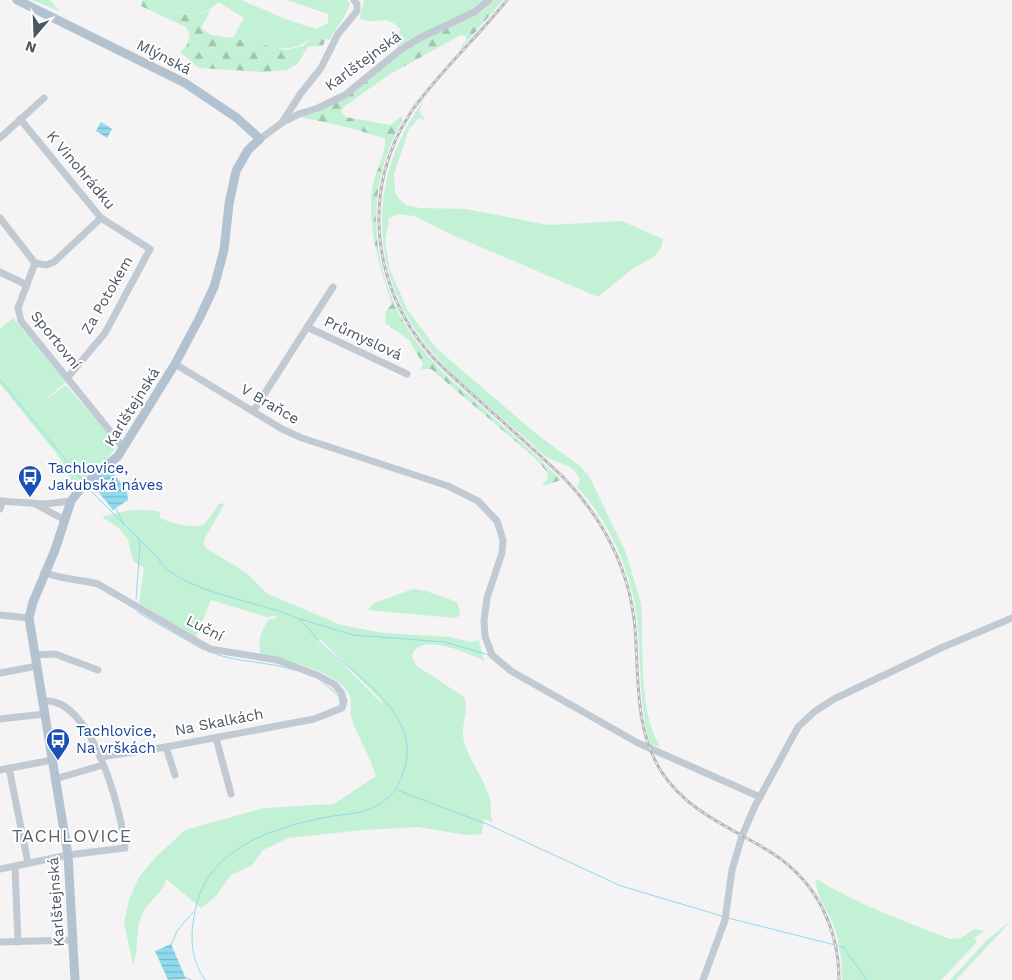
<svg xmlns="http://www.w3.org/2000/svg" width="1012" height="980" viewBox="0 0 1012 980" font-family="'Work Sans',sans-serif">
<defs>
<pattern id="forest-firs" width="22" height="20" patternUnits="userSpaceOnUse" patternTransform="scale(1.25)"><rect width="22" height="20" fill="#c3f1d5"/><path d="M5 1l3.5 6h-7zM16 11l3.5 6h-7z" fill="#a0c6b0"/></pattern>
<pattern id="water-rules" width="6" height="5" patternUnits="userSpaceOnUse" patternTransform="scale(1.25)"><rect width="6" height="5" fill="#90daee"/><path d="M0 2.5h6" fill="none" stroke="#78b4c4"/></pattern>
</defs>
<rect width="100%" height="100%" fill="#f5f3f3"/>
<!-- grass -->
<g fill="#c3f1d5" fill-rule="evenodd">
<path d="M149,0h92l47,20 28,9 12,-6v-9l-41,-14h59l4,3c-3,14 -15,24 -20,37l-17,-4c-24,23 -52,8 -80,2l11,-20 -25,-16c-24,23 -43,5 -71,4z"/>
<path d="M364,0h120c-26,20 -59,30 -87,48l3,-19c-15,-17 -25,-2 -40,-11z"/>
<path d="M424,100l-5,11 7,10 -7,-3 -10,11 -15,45 1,19 6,8 5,4 14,3 46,1 82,16 74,-4 41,18 -2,9 -6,8 -23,13 -34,28 -143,-61 -41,-20 -15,-2 -10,4 -4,25 5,27 17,39 29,39 103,88 41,30 9,10 37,77 15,50c3,39 -3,111 19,143l-9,-1c-12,-38 -10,-78 -13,-117 -4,-50 -26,-104 -61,-141l3,-7c-7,-18 -21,-15 -35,-24 -5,-3 -10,-9 -14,-13 -36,-32 -78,-63 -107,-101 -57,-75 -55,-168 0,-242z"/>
<path d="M13,318l53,64 -24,20 24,-17 52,60c-10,13 -29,36 -46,37l-5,-12 -11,-17 -56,-69v-17l6,6 -6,-7v-37z"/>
<path d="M225,503l-22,39 3,6 42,26 18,19 75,32 43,8 66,4 21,5 8,-2 5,21c-14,-7 -69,-32 -72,-3l5,8 47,31c5,13 -2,25 -1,38 3,24 22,42 27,65 2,8 -1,14 3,22l-9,-3 -2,15 -16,1 -48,-8 -55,3 -75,8 -25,12 -11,15 -21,10 -16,22 -14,11 -35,-29c-2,13 -16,21 -22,32 -10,17 -4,36 -11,53l-9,-41 5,-23 10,-23 16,-19 30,-28 79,-22 70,-4 42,-28c-6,-20 -19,-40 -25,-60 -1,-6 1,-14 -1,-20 -11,-25 -65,-37 -89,-40 -4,-11 0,-29 9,-37h5l2,-3 -10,1 -56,-17 -16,39 -56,-36 5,-35 -11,-7 -5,-21 -8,-11 -18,-12c21,-6 36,-10 58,-5v6c15,6 28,10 44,7l15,-21zM320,639l58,58 6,9 -38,-39 -29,-25z"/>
<polygon points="413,589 426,591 457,602 460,611 459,616 455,618 368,610 374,603"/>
<path d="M816,879c43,26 88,42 134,60l11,-1 13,-9 10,2 -10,7 3,4 -36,38h-99c0,-18 -2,-37 -8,-54 -6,-16 -19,-31 -18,-47z"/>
<polygon points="1012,920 956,980 950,980 987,940"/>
</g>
<!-- forest -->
<g fill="url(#forest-firs)">
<polygon points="32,0 50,0 59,11"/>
<path d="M142,0h7v6c26,1 35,14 62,4l-10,18 10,7 22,3 53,12 17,-4 10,-10 13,3 -3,6 -15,2 -10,16 -11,7 -23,2 -65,-4 -19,-16 7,-7 3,-10 -4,-8 -45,-21z"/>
<path d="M494,0h9l-44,51 7,-11v-4l-5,-1 -71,39 -45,32 -4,5 5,6 45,8 10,-9 1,5c-43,76 -31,168 25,234 13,16 29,29 44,42 30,28 61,54 90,83l-19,6 6,-9 -1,-5 -12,-14 -104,-89h-8l-3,2 3,-7 -14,-24 -24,-17 1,-12 6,-7c-13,-38 -26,-79 -19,-120 3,-14 13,-30 12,-45l-30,-10 -55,-12c51,-14 74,-48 118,-74 26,-15 54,-24 76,-43z"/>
</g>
<!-- water -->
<g fill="url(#water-rules)">
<polygon points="101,122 112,129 107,138 96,131"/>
<polygon points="110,469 127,491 128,500 113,510 92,484"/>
<polygon points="171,944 186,979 168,980 155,951"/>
</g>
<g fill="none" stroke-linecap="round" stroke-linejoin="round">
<!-- stream -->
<g stroke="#90daee" stroke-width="1">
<polyline points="0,380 83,481"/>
<path d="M88,488l69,69c17,34 106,45 140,61 8,4 20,23 28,30 36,30 99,71 78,125 -5,15 -11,23 -25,32 -14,9 -34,9 -51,12 -55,11 -120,31 -132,94 -5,25 -5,47 10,69"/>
<polyline points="116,508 124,525"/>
<polyline points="136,600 140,545 138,539"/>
<polyline points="137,612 204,650"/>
<polyline points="300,619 353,635 445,642 489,655"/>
<path d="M210,652c27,11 57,9 84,18"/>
<polyline points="321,681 339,696 340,703"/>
<polyline points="397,790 487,824 621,886 722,916"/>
<polyline points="728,918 843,947 867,980"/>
<polyline points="171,945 177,931 193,912"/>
<polyline points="185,977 191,980"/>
</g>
<!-- minor -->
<g stroke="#c1cad2" stroke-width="7">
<polyline points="20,119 101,218 150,249 105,333 68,377"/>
<polyline points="283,121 301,93 321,68 338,34 357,11 357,4 354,0"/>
<polyline points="0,138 44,98"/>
<polyline points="260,139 283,122 299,114 318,108 345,95 399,51 418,39 474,12 489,0"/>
<polyline points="0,218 35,263 18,308 21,321 123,447"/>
<polyline points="35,263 46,265 54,262 101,218"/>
<polyline points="0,272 27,285"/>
<polyline points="307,327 407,374"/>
<polyline points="175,364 282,429 302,438 448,486 478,501 497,521 503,540 502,553 487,598 484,621 485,636 492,655 511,671 638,743 760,797"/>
<polyline points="254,410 333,287"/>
<polyline points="0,501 45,504 71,501"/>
<polyline points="35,504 65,520"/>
<polyline points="0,509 2,502"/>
<path d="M44,572c18,8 35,7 54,12l112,65 67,11 40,15 17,9 7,8 3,9 -2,7 -28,11 -148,28 -66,10"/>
<polyline points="0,615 29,618"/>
<polyline points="35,655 55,654 98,670"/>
<polyline points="0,673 37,666"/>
<polyline points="0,719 45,714"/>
<polyline points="216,738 231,794"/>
<polyline points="166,747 175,775"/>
<polyline points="9,768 28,863"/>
<polyline points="0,770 52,760"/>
<polyline points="55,779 103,765"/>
<polyline points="15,867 18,942"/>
<path d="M0,869l68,-14 57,-7c-3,-37 -34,-153 -82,-147"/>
<polyline points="0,942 73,940"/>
<polyline points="703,980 725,920 732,870 742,836 755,806 798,727 814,712 834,699 941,648 1012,618"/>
</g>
<!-- major -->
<polyline stroke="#b3c2d1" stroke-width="9" points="17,0 185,83 237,118 260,139 248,150 236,171 229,204 224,250 214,287 200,317 175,364 118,456 82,487 71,501 55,550 33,602 29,618 68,855 75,980"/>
<!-- rail casing -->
<g stroke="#b5b8bd" stroke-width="3">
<path id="rail" d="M507,0c-30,38 -68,72 -96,112 -50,75 -40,174 19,242 13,15 29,28 44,42 30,27 60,53 89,81 40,41 67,93 72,151 4,48 -1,100 26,143 27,42 70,56 111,82 44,28 67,75 67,127"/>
</g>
<!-- rail -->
<use href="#rail" stroke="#fff" stroke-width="1" stroke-dasharray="4" stroke-linecap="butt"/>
</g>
<!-- icons -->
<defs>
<g id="bus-pin" transform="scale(1.25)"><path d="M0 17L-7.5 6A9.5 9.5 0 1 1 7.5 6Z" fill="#1a4fb4" stroke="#fff"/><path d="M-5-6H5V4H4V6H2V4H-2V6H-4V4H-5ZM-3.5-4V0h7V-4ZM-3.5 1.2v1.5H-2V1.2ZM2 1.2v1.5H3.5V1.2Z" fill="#fff"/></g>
</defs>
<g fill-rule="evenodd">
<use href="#bus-pin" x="30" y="477"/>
<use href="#bus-pin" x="58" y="740"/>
</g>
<g text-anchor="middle" stroke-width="4" stroke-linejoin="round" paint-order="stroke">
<!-- street labels -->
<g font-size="15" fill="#4a5661" stroke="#fff">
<text transform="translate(164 57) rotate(27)" y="5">Mlýnská</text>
<text transform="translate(363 61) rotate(-36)" y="5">Karlštejnská</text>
<text transform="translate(81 170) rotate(50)" y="5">K Vinohrádku</text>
<text transform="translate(107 295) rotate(-60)" y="5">Za Potokem</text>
<text transform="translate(363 338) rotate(25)" y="5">Průmyslová</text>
<text transform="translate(56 340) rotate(51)" y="5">Sportovní</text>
<text transform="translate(270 404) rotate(30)" y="5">V Braňce</text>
<text transform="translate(132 407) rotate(-58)" y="5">Karlštejnská</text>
<text transform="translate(205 628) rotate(27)" y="5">Luční</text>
<text transform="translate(219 722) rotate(-11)" y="5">Na Skalkách</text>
<text transform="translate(56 902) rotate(-94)" y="5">Karlštejnská</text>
</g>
<!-- transit labels -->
<g font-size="15" fill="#164399" stroke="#fff" text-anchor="start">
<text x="48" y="473">Tachlovice,<tspan x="48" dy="17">Jakubská náves</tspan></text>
<text x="76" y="736">Tachlovice,<tspan x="76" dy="17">Na vrškách</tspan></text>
</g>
<!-- quarter labels -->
<g font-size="18" letter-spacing="1" fill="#5f6368" stroke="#fff">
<text x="72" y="842">TACHLOVICE</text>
</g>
</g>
<!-- north arrow -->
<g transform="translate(35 35) rotate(199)" stroke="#ffffff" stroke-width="4" paint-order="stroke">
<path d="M0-4L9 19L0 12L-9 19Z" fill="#4a5661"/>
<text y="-8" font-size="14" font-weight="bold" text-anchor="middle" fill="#4a5661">N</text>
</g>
</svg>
